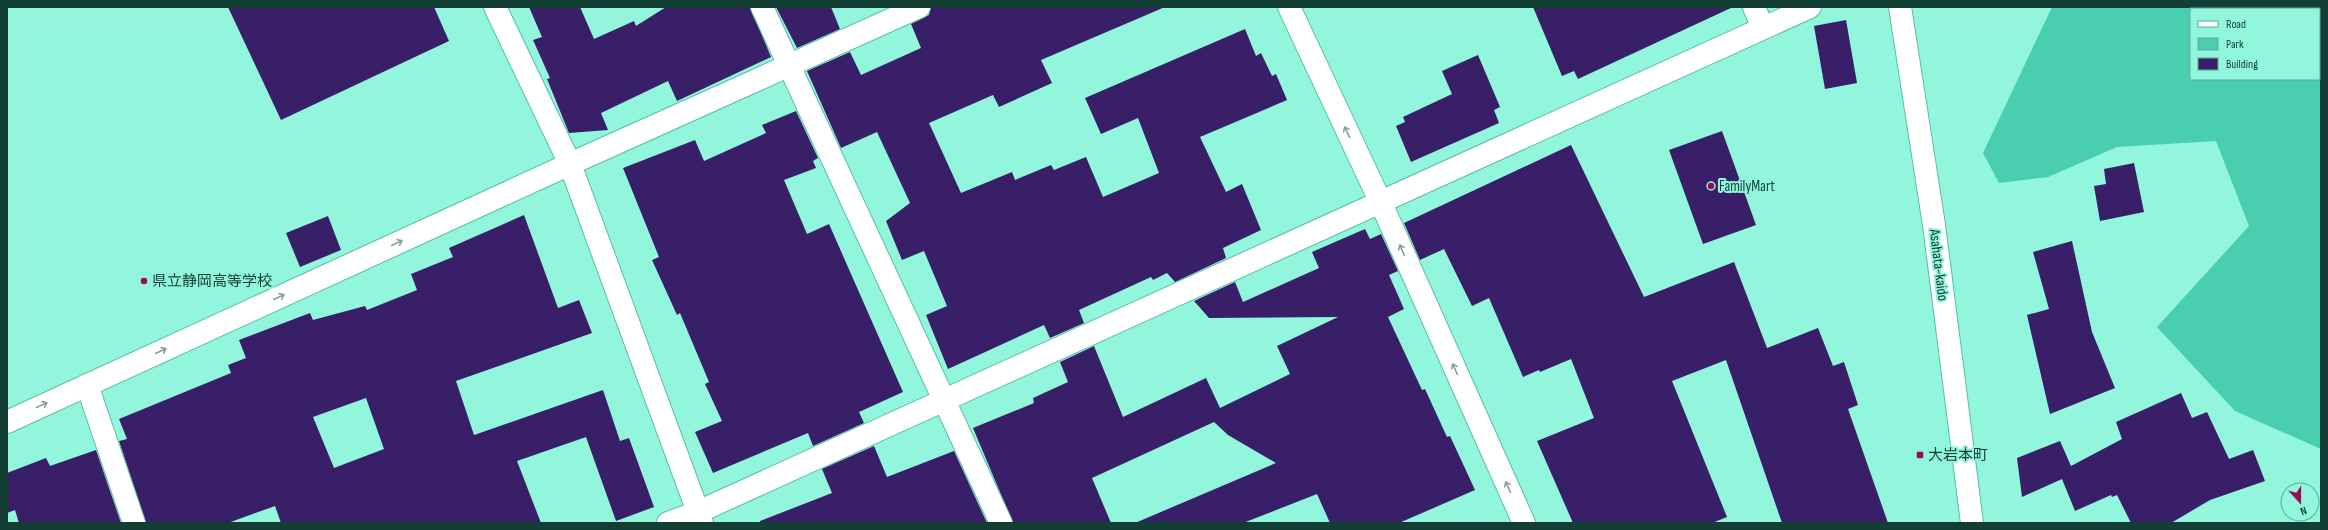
<svg xmlns="http://www.w3.org/2000/svg" width="2328" height="530" viewBox="0 0 2328 530" font-family="'Sofia Sans Condensed','Noto Sans JP',sans-serif">
<rect width="100%" height="100%" fill="#91f6db"/>
<!-- green -->
<path fill="#4aceb0" fill-rule="evenodd" d="M2052,7h269v442l-86,-38 -78,-84 92,-101 -33,-85 -99,6 -69,30 -49,6 -16,-30zM2191,9h128v70h-128z"/>
<!-- building -->
<g fill="#391e68" fill-rule="evenodd">
<polygon points="228,7 434,7 449,41 281,120"/>
<polygon points="529,7 580,7 594,39 634,21 636,26 666,7 750,7 771,57 677,101 668,81 601,113 608,130 569,133 547,79 550,78 533,40 542,37"/>
<polygon points="776,7 831,7 840,29 797,48"/>
<polygon points="931,7 1165,7 1041,60 1052,83 999,107 993,95 929,123 961,193 1012,172 1015,180 1051,165 1054,170 1086,157 1103,197 1159,173 1138,118 1101,134 1085,98 1245,29 1256,56 1261,53 1272,76 1276,74 1287,100 1200,137 1226,192 1242,184 1261,230 1223,248 1226,258 1175,282 1167,273 1153,280 1151,277 1079,310 1084,323 1050,338 1044,325 948,369 926,315 947,306 924,251 902,260 886,221 910,203 877,132 841,148 807,71 850,52 861,75 921,48 911,24 929,15"/>
<polygon points="1533,7 1733,7 1578,79 1574,71 1562,76"/>
<polygon points="1846,20 1857,83 1825,89 1814,26"/>
<polygon points="1478,55 1500,107 1494,110 1499,123 1411,162 1396,126 1405,122 1403,117 1452,94 1442,71"/>
<polygon points="796,111 818,158 813,161 816,168 784,180 807,234 829,224 903,392 859,412 864,423 813,446 808,433 713,473 695,432 722,421 705,384 709,382 680,313 677,315 652,260 659,257 623,168 695,140 704,161 766,133 762,125"/>
<polygon points="1722,131 1756,225 1703,244 1669,150"/>
<polygon points="1571,145 1644,297 1734,262 1767,348 1818,328 1833,366 1844,362 1858,405 1848,409 1888,523 1782,523 1726,360 1672,381 1727,517 1712,523 1573,523 1537,441 1594,418 1571,359 1540,372 1539,370 1523,377 1489,298 1472,306 1444,249 1420,260 1404,223"/>
<polygon points="2134,163 2144,212 2100,221 2094,186 2106,184 2104,169"/>
<path d="M524,215l34,93 21,-8 13,33 -136,48 18,54 129,-45 17,51 9,-3 25,69 -38,14 -30,-84 -69,24 24,62h-260l-6,-17 -47,17h-82l-27,-82 8,-2 -8,-20 112,-46 -3,-8 18,-7 -7,-18 71,-27 3,7 52,-14 2,4 50,-20 -6,-16 42,-17 -4,-9zM366,398l18,51 -50,19 -21,-51z"/>
<polygon points="328,216 341,250 300,267 286,233"/>
<polygon points="1365,229 1370,239 1381,234 1398,271 1389,275 1404,309 1388,317 1422,390 1425,389 1447,437 1450,436 1475,490 1399,523 1330,523 1317,494 1243,523 1135,523 1276,463 1228,435 1214,422 1092,478 1111,523 1013,523 973,428 1034,403 1033,398 1068,382 1060,362 1094,346 1123,417 1206,378 1220,408 1290,374 1277,346 1338,317 1209,318 1194,301 1235,282 1243,302 1319,268 1312,252"/>
<polygon points="2072,241 2092,332 2115,388 2050,414 2027,315 2049,309 2033,252"/>
<polygon points="2181,393 2192,418 2207,412 2229,459 2253,450 2265,481 2210,500 2171,523 2131,523 2117,495 2112,497 2111,495 2075,511 2062,479 2022,497 2017,458 2060,441 2071,466 2122,439 2116,422"/>
<polygon points="874,446 887,477 954,451 987,523 760,523 760,521 832,493 822,469"/>
<polygon points="96,450 121,523 19,523 15,510 7,513 7,473 46,458 50,466"/>
</g>
<g fill="none" stroke-linecap="round" stroke-linejoin="round">
<!-- street casing -->
<g stroke="#58bea5" stroke-width="24">
<g id="street">
<polyline points="495,7 570,164 702,523"/>
<polyline points="762,7 1001,523"/>
<polyline points="1289,7 1381,203 1524,523"/>
<polyline points="1754,7 1763,28"/>
<polyline points="87,385 134,523"/>
<polyline points="7,422 570,164 919,7"/>
<polyline points="668,523 698,512 1810,7"/>
</g>
</g>
<!-- secondary casing -->
<g stroke="#58bea5" stroke-width="24">
<polyline id="secondary" points="1900,7 1934,225 1972,523"/>
</g>
<!-- street -->
<use href="#street" stroke="#fff" stroke-width="22"/>
<!-- secondary -->
<use href="#secondary" stroke="#fff" stroke-width="22"/>
</g>
<!-- one-way arrows -->
<defs><path id="oneway-shaft" d="M-6 0H5M1.5-3L5.5 0L1.5 3" fill="none" stroke-width="1.6" stroke-linecap="round" stroke-linejoin="round"/></defs>
<g stroke="#889e9a">
<use href="#oneway-shaft" transform="translate(1347 132) rotate(-115)"/>
<use href="#oneway-shaft" transform="translate(397 243) rotate(-25)"/>
<use href="#oneway-shaft" transform="translate(1402 250) rotate(-114)"/>
<use href="#oneway-shaft" transform="translate(279 297) rotate(-25)"/>
<use href="#oneway-shaft" transform="translate(161 351) rotate(-25)"/>
<use href="#oneway-shaft" transform="translate(1455 369) rotate(-114)"/>
<use href="#oneway-shaft" transform="translate(42 405) rotate(-25)"/>
<use href="#oneway-shaft" transform="translate(1508 487) rotate(-114)"/>
</g>
<!-- markers -->
<g fill="#9a0a5b" stroke="#91f6db" stroke-width="1.5">
<circle cx="1711" cy="186" r="4"/>
<circle cx="144" cy="281" r="4"/>
<rect x="1916" y="451" width="8" height="8" rx="2"/>
</g>
<g text-anchor="middle" stroke-width="4" stroke-linejoin="round" paint-order="stroke">
<!-- poi labels -->
<g font-size="15" fill="#123e34" stroke="#91f6db" text-anchor="start">
<text x="1719" y="191">FamilyMart</text>
<text x="152" y="286">県立静岡高等学校</text>
<text x="1928" y="460">大岩本町</text>
</g>
<!-- street labels -->
<g font-size="15" fill="#123e34" stroke="#91f6db">
<text transform="translate(1939 265) rotate(83)" y="5">Asahata-kaido</text>
</g>
</g>
<!-- border -->
<rect width="2328" height="530" fill="none" stroke="#123e34" stroke-width="16"/>
<!-- legend -->
<rect x="2190" y="8" width="130" height="72" fill="#91f6db" stroke="#5eac98"/>
<rect x="2198" y="21" width="20" height="6" fill="#ffffff" stroke="#5eac98"/>
<text x="2226" y="28" font-size="12" fill="#123e34">Road</text>
<rect x="2198" y="38" width="20" height="12" fill="#4aceb0" stroke="#5eac98"/>
<text x="2226" y="48" font-size="12" fill="#123e34">Park</text>
<rect x="2198" y="58" width="20" height="12" fill="#391e68" stroke="#5eac98"/>
<text x="2226" y="68" font-size="12" fill="#123e34">Building</text>
<!-- north arrow -->
<g transform="translate(2300 502) rotate(159)"><circle r="19" fill="#91f6db" stroke="#5eac98"/>
<path d="M0-3L7 15L0 10L-7 15Z" fill="#9a0a5b"/>
<text y="-6" font-size="11" font-weight="bold" text-anchor="middle" fill="#123e34">N</text>
</g>
</svg>
